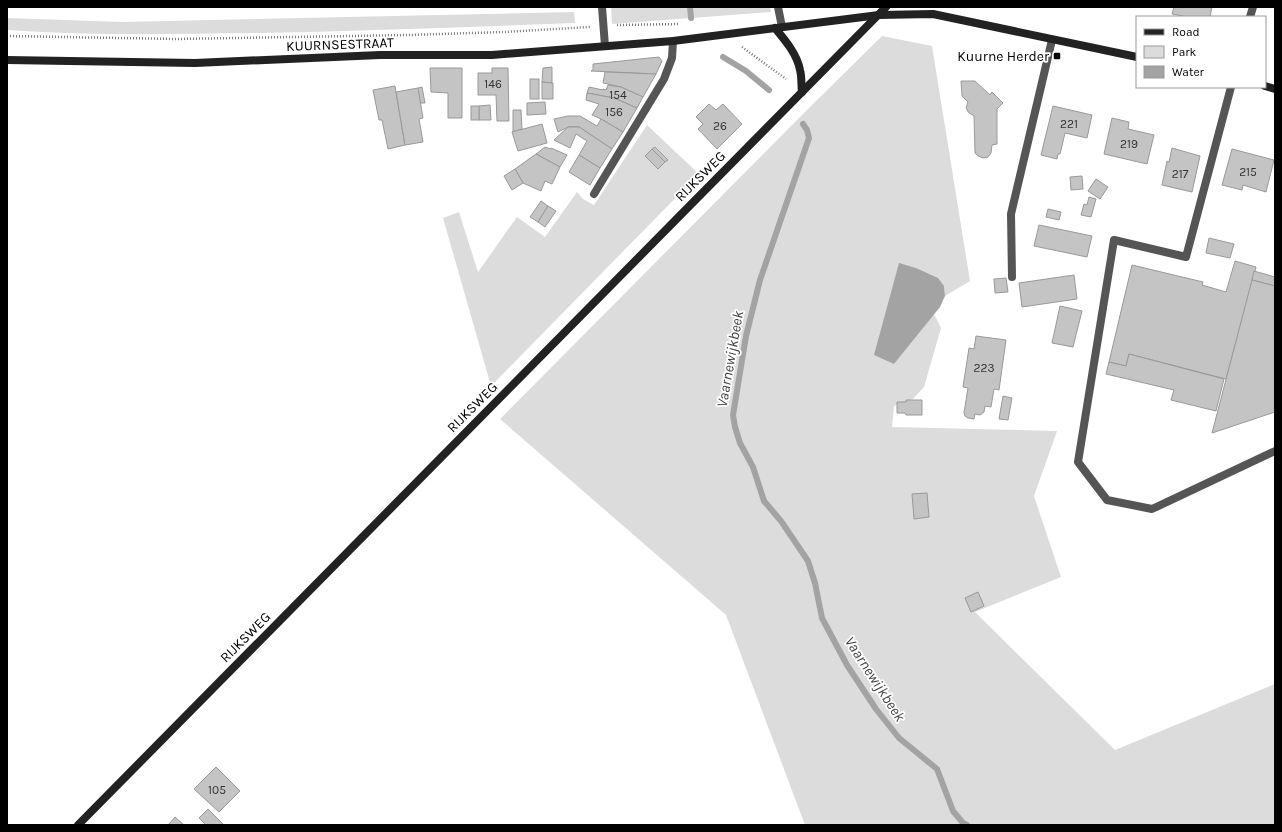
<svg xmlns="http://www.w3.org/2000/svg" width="1282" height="832" viewBox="0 0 1282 832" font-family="Karla,sans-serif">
<rect width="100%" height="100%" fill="#fff"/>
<!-- green -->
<g fill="#dcdcdc">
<polygon points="611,7 770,7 771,12 612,24"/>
<path d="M574,12l1,11c-105,4 -211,8 -317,10 -84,1 -167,3 -251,-3v-12l115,4z"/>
<polygon points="882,36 932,46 970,281 945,296 944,286 916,268 899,264 894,364 934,314 941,328 924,387 913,399 894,406 892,427 1057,431 1034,496 1061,577 975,612 1115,750 1275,684 1275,825 805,825 726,615 500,419 808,109"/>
<polygon points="647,125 699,174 491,386 443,218 459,212 478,272 517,217 545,237 577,192 583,199 594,205"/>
</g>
<!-- water -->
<polygon fill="#a3a3a3" points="899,263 916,268 938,278 944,286 945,296 940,307 894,364 874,355"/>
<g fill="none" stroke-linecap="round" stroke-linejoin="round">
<!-- stream -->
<g stroke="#a3a3a3" stroke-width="6">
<polyline points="690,7 691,18"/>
<polyline points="723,57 746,71 769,90"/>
<polyline points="803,124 807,130 809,138 760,280 746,336 733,415 735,427 740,443 753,467 764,501 781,521 808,561 815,583 822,618 847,665 876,709 899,738 937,769 953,811 963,823 967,825"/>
</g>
</g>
<!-- building -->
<g fill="#c4c4c4" stroke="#999">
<polygon points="1174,7 1212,7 1210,17 1188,17 1172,14"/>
<polygon points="659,57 662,61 656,74 591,71 593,70 593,64"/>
<polygon points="552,67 552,83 542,82 543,68"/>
<polygon points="430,68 462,68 462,118 448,118 448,93 431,92"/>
<polygon points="492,68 508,68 509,121 497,121 496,95 478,95 478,73 492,73"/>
<polygon points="605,72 656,74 643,97 621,87 603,83"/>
<rect x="530" y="79" width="9" height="20"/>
<polygon points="961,81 975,81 990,95 992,92 1003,103 997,109 997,144 992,145 991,153 988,157 983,158 978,156 975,153 974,116 973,115 969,113 966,108 968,102 962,96"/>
<polygon points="542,82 553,83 553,99 542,99"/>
<polygon points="608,85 621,87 643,97 637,108 614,98 587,93 589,87 603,90 603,89 606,90"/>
<polygon points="395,86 405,145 388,149 382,120 379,120 373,90"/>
<polygon points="422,87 425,103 420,103 418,88"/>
<polygon points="418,88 423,118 419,119 423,142 405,145 396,92"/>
<polygon points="587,93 614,98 637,108 623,132 601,119 592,115 599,104 586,100"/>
<polygon points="545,102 546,114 527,115 527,103"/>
<polygon points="709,104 716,110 723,104 742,124 717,149 698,129 703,124 696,117"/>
<polygon points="490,105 491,120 479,120 479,106"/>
<rect x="471" y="106" width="8" height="14"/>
<polygon points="1053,106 1092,115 1087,138 1065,133 1060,154 1058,154 1057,159 1041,155"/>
<polygon points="513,110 521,110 522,129 513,132"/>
<polygon points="568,116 580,116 597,126 601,119 623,132 612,149 579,127 568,127 558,132 554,119"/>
<polygon points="1112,118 1129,122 1128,129 1154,135 1147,164 1104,154"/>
<polygon points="542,124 547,143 518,151 512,132"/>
<polygon points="568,127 579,127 612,149 600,168 579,155 587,141 576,134 570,148 554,140"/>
<polygon points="545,147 551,149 551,148 567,155 560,167 536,154"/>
<polygon points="655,147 668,160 665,162 652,149"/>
<polygon points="1172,148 1200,156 1192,192 1162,185 1167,161 1169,162"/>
<polygon points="652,149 665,162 658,169 645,156"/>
<polygon points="1232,149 1274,160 1266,192 1243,185 1242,190 1222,185"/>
<polygon points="536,154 560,167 552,184 545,181 541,191 523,183 515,169"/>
<polygon points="579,155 600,168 590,185 569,172"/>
<polygon points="515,169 523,183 512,190 504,176"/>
<polygon points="1082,176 1083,189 1071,190 1070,177"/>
<polygon points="1096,179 1108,187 1100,199 1088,191"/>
<polygon points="1089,197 1096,199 1091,217 1081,215 1084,204 1087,205"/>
<polygon points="541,201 548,206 538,222 530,217"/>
<polygon points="548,206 556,211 545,227 538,222"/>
<polygon points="1048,209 1061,212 1059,220 1046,217"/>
<polygon points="1039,225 1092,236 1087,257 1034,246"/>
<polygon points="1209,238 1234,244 1230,258 1206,253"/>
<polygon points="1235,261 1256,267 1226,379 1129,354 1126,366 1109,362 1132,265 1203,282 1202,285 1226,292"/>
<polygon points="1254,271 1275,277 1275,286 1252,280"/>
<polygon points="1074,275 1077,299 1022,307 1019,283"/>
<polygon points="1006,278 1008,292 995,293 994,279"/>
<polygon points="1252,280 1275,286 1275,412 1212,433"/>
<polygon points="1060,306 1082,311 1073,347 1052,343"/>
<polygon points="976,336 1006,340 999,390 994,389 991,407 985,406 984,412 980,415 975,414 974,419 968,418 965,416 964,413 968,388 963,387 969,348 974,349"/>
<polygon points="1129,354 1224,379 1216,411 1171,400 1174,390 1106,374 1109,362 1126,366"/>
<polygon points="1003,396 1012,398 1008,420 999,419"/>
<polygon points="906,400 922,400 922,415 906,415 905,413 897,413 897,402 906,402"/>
<polygon points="927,493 929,517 914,519 912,494"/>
<polygon points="978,592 984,606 971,612 965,598"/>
<polygon points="216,767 240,791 219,812 194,789"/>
<polygon points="208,809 224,825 206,825 199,818"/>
<polygon points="175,817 184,825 168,825"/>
</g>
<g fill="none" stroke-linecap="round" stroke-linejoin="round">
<!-- path -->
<g stroke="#777" stroke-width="2.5" stroke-dasharray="1 2" stroke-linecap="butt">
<polyline points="617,25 680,24"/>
<polyline points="7,36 177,39 409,35 504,32 590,27"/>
<polyline points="742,47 786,79"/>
</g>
<!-- lane -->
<g stroke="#555" stroke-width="8">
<polyline points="778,7 782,27"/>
<polyline points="1231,87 1186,257 1114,240 1078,462 1107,500 1152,509 1275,451"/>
<polyline points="1012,277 1011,214 1052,40"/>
</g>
<!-- street -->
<g stroke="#555" stroke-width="8">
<polyline points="602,7 605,46"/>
<polyline points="1250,17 1253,7"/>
<polyline points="594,194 664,79 672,58 673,41"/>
</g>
<!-- secondary -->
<g stroke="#222" stroke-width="8">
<path d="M775,28c10,12 22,26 25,42 2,7 1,15 2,22"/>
<polyline points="7,60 195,63 380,55 492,55 673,41 879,15 933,14 1137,57"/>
<polyline points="1265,86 1275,89"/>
<polyline points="78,825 886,7"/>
</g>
</g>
<!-- markers -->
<rect fill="#000" stroke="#fff" stroke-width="1.5" x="1053" y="52" width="8" height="8" rx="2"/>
<g text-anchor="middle" stroke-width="3.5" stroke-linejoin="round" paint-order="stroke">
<!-- number labels -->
<g font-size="12" fill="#313131">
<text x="493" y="88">146</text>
<text x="618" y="99">154</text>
<text x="614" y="116">156</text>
<text x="1069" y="128">221</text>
<text x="720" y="130">26</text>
<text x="1129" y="148">219</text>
<text x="1248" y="176">215</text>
<text x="1180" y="178">217</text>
<text x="984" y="372">223</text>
<text x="217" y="794">105</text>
</g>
<!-- street labels -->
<g font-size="14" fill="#000" stroke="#fff">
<text transform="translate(340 44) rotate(-2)" y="5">KUURNSESTRAAT</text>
<text transform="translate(700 176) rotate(-45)" y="5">RIJKSWEG</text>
<text transform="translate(472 407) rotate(-45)" y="5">RIJKSWEG</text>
<text transform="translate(245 637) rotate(-45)" y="5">RIJKSWEG</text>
</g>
<!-- poi labels -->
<g font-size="14" fill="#000" stroke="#fff" text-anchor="end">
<text x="1049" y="61">Kuurne Herder</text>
</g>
<!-- water labels -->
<g font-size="15" font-style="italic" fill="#444" stroke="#fff">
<text transform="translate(730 359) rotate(-80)" y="5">Vaarnewijkbeek</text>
<text transform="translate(875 679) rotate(57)" y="5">Vaarnewijkbeek</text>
</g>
</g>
<!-- border -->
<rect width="1282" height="832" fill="none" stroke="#000000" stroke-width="16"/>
<!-- legend -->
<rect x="1136" y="16" width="130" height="72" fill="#ffffff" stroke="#999999"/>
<rect x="1144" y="29" width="20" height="6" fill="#222222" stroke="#999999"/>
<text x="1172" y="36" font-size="12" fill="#000000">Road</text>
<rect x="1144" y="46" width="20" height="12" fill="#dcdcdc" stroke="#999999"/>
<text x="1172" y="56" font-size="12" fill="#000000">Park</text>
<rect x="1144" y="66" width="20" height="12" fill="#a3a3a3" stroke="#999999"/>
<text x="1172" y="76" font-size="12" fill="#000000">Water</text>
</svg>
